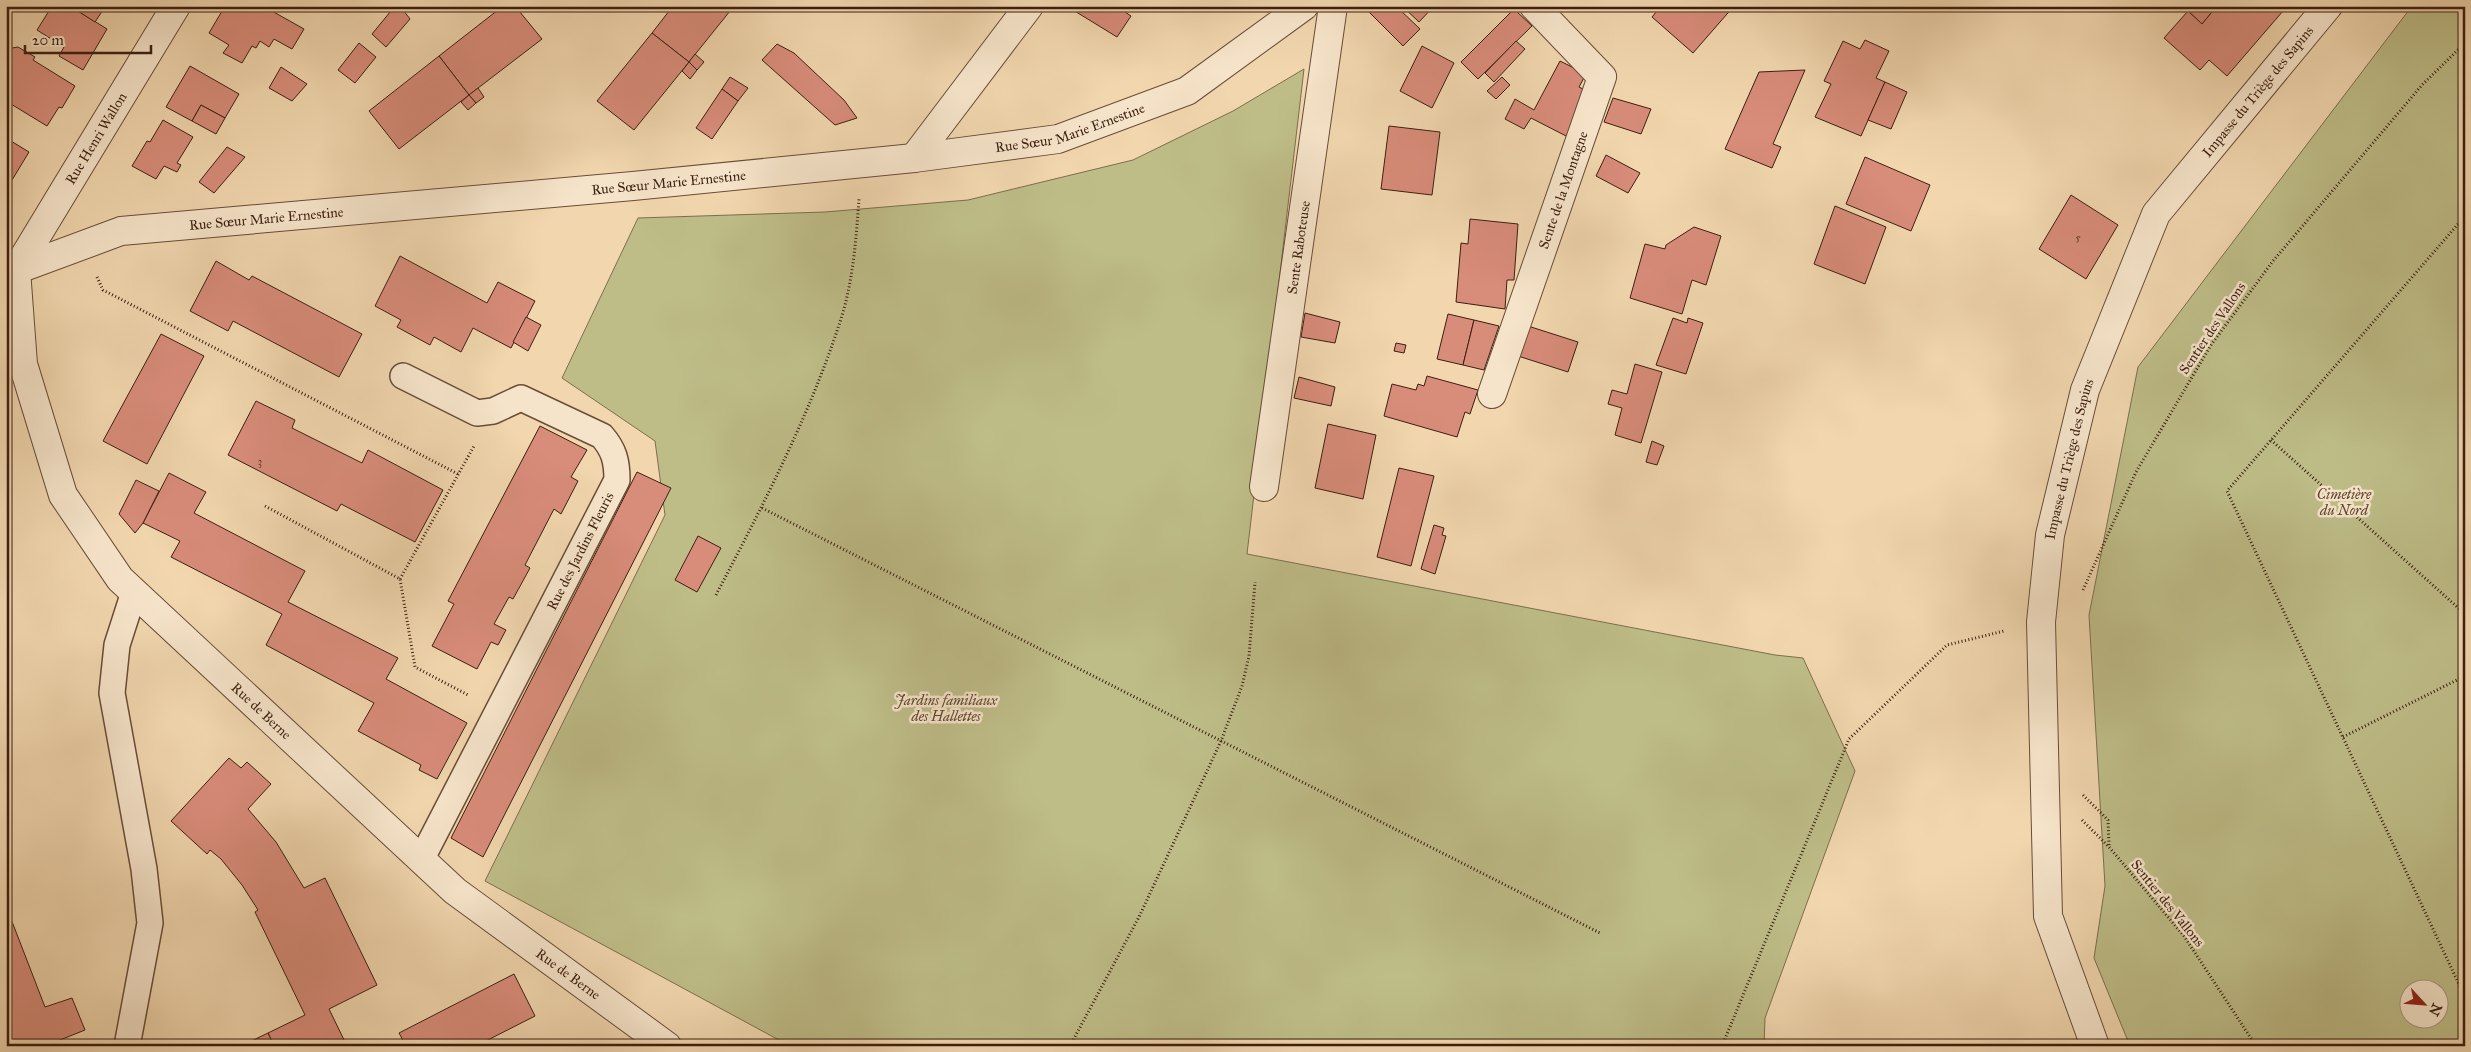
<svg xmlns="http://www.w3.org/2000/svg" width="2471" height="1052" viewBox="0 0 2471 1052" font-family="'IM FELL Great Primer',serif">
<rect width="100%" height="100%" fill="#f1d6ae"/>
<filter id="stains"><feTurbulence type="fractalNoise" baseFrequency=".004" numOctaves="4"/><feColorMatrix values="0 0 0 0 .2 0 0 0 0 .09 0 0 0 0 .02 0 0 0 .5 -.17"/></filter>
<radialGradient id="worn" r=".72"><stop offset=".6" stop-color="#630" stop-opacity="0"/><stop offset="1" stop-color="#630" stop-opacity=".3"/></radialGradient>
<!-- green -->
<g fill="#bebd88" stroke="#7d6e4c" fill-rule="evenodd">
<path d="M2412,6h53v1040h-335l-36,-88 11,-72 -16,-271 49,-248zM2408,990h30v30h-30z"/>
<polygon points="1304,69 1247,554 1775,655 1803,658 1855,771 1765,1018 1764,1046 790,1046 485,881 665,515 655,441 562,378 638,218 825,212 968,200 1133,160 1233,111"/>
</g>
<!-- building -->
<g fill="#d88c7a" stroke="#3c1f10">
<polygon points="52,6 70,6 107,29 83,70 59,56 64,47 37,30"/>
<polygon points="70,6 103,6 105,7 95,22"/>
<polygon points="225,6 263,6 304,29 292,49 274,39 269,47 260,41 256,48 252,46 242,63 223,53 229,45 209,33"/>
<polygon points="395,6 400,6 410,19 386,47 372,34"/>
<polygon points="503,6 515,6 542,39 469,95 439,56"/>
<polygon points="673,6 734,6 689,62 652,33"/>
<polygon points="1075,6 1116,6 1131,16 1117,37 1073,10"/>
<polygon points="1371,6 1396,6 1420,29 1403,46 1367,10"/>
<polygon points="1402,6 1434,6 1419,22"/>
<polygon points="1661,6 1734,6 1693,53 1652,17"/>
<polygon points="2192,6 2217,6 2202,24 2188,11"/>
<polygon points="2217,6 2281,6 2279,8 2283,11 2227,76 2209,60 2200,70 2164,38 2188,11 2202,24"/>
<polygon points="1514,9 1532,26 1478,79 1461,62"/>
<polygon points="652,33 689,62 634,130 597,101"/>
<polygon points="1865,40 1889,51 1876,78 1885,82 1861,136 1815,117 1831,84 1824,81 1843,41 1860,49"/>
<polygon points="1516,41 1525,49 1494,82 1485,73"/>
<polygon points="359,43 376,57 355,83 338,70"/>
<polygon points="777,44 794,53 844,100 857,118 835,125 762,60"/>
<polygon points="1422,46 1454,63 1432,108 1400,91"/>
<polygon points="18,47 35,57 33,60 75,86 62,108 59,107 47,126 6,101 6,49"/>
<polygon points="695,54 704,62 697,70 689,62"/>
<polygon points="439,56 469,95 399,149 369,111"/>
<polygon points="1560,61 1586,74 1579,87 1591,93 1568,137 1531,118 1524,129 1505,119 1515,99 1534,110"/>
<polygon points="689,62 697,70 690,79 682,71"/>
<polygon points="190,66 239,94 225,118 201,105 192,121 166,107"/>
<polygon points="281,67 307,84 292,101 269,88"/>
<polygon points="1805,70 1773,144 1781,147 1772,168 1725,149 1759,72"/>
<polygon points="730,77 748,88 738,101 722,89"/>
<polygon points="1502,77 1510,85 1496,99 1487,91"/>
<polygon points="1885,82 1907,92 1891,129 1868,120"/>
<polygon points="478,88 484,97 476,103 469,95"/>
<polygon points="722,89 738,101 712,139 696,128"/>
<polygon points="469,95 476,103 468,110 461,102"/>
<polygon points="1613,98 1651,109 1641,134 1604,122"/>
<polygon points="201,105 225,118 216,134 192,121"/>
<polygon points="163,120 193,137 177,163 181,165 177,172 164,166 156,179 132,166 147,141 150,142"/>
<polygon points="1389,126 1440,132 1432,195 1381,189"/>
<polygon points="6,138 29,152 6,190"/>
<polygon points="227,147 245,157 214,193 199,182"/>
<polygon points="1606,155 1640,173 1628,193 1596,176"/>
<polygon points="1865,157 1930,185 1911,231 1846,204"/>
<polygon points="2071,195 2118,225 2086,279 2039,249"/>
<polygon points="1835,206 1886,227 1865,284 1814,264"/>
<polygon points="1470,219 1518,224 1514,280 1507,280 1505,309 1456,302 1461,243 1468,244"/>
<polygon points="1694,227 1721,236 1706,285 1692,280 1682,314 1630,298 1645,244 1665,249 1666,245"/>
<polygon points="400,256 487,303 498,282 535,301 511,348 473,328 461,352 434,337 430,345 397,327 401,320 375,306"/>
<polygon points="216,261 249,280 252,276 362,334 339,377 233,321 228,331 190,311"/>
<polygon points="1305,313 1340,322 1335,343 1301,337"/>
<polygon points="1448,314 1474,320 1463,365 1437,359"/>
<polygon points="526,317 541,325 528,351 513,342"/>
<polygon points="1673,318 1687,323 1688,318 1703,323 1686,374 1656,365"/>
<polygon points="1474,320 1499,326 1484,370 1463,365"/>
<polygon points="1528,326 1578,342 1568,372 1518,356"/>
<polygon points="161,334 204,356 147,464 103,441"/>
<polygon points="1396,343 1406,345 1404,353 1394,351"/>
<polygon points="1635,364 1662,372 1641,443 1615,435 1622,408 1608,404 1612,390 1627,394"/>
<polygon points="1427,376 1478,390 1470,414 1465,412 1457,437 1384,416 1392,384 1416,390 1418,384 1424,386"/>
<polygon points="1299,377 1335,387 1331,406 1294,398"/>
<polygon points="256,401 295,420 292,428 362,463 368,450 443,490 415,542 341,504 337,511 228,455"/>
<polygon points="1328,424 1376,435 1363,499 1315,488"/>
<polygon points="540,426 587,450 571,477 578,481 561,514 554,509 525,565 530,568 513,599 509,597 494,624 506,630 498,645 491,642 477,669 432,646 454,604 448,601"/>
<polygon points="1652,441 1664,446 1657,465 1646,462"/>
<polygon points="1399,468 1434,476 1411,566 1377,557"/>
<polygon points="637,472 671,488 483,857 451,838"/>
<polygon points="169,473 206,492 194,513 305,571 288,602 398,658 386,679 467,723 437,779 419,770 421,765 358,731 374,703 266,645 282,614 171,557 180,541 143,523"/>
<polygon points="136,480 159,491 143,523 135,533 119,514"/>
<polygon points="1434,525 1444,528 1442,535 1446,536 1435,574 1421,569"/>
<polygon points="698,536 721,548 697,592 675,580"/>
<polygon points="229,758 241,768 247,762 271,784 248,809 276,842 304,888 325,878 377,985 329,1009 347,1046 274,1046 268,1033 305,1015 255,912 258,910 242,885 221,859 210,850 207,854 171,821"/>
<polygon points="6,906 45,1007 72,998 85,1030 45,1046 6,1046"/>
<polygon points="514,974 535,1016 476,1046 406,1046 399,1033"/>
<polygon points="268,1033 274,1046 243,1045"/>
</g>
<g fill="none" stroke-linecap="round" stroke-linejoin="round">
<!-- service casing -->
<g stroke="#694d38" stroke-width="28">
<g id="service">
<path d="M403,376l74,37 16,-2 28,-13 81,38c12,14 15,25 15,44l-196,380"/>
<polyline points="127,1046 150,923 144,869 112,693 117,645 134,592"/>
</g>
</g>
<!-- minor casing -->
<g stroke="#694d38" stroke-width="30">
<g id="minor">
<polyline points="914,158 1029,6"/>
<path id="s1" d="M6,268l10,2 105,-39 512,-45 281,-28 144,-19 129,-48 117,-85"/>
<path id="s2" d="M16,270l7,94 40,131 57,84 335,312 212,155"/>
<path id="s3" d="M16,270l160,-264"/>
<path id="s4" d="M1492,394l110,-317 -68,-71"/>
<path id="s5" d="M1264,487l69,-481"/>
<path id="s6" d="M2095,1046l-47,-130 -7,-294 9,-87 35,-145 71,-176 172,-208"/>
</g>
</g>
<!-- path -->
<g stroke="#3c1f10" stroke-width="3" stroke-dasharray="1 2.5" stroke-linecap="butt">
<polyline points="2465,216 2227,491 2465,997"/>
<polyline points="97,277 103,290 458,474"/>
<polyline points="2271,440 2465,614"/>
<polyline points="265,506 400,579 415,667 468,695"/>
<polyline points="762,508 1600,933"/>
<polyline points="400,579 474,446"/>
<polyline points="2083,590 2136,472 2211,345 2273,261 2422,85 2465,43"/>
<path d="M716,595c46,-88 93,-178 124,-273 13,-39 16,-82 19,-123"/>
<polyline points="2343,737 2465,676"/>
<polyline points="2083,795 2108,820 2109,846"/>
<polyline points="2082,820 2109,847 2184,936 2256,1046"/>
<polyline points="1070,1046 1139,917 1221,741 1242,686 1249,656 1255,582"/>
<polyline points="1722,1046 1849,739 1947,645 2004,631"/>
</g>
<!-- service -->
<use href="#service" stroke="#f6e4ca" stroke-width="25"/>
<!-- minor -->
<use href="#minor" stroke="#f6e4ca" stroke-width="28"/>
</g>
<g text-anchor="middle" stroke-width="5" stroke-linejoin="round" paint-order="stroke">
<!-- number labels -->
<g font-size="11" fill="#633a2a">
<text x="2078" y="241">5</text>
<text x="260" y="465">3</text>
</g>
<!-- street labels -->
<g font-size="14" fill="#3c1f10" stroke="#f6e4ca">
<text dy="5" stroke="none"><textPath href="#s6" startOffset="1018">Impasse du Triège des Sapins</textPath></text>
<text dy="5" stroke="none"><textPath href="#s1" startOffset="1078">Rue Sœur Marie Ernestine</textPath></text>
<text dy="5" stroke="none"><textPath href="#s3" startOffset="154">Rue Henri Wallon</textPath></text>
<text dy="5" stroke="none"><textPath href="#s1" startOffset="672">Rue Sœur Marie Ernestine</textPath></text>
<text dy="5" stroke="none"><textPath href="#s4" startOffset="216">Sente de la Montagne</textPath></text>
<text dy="5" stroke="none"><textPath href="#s1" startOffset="268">Rue Sœur Marie Ernestine</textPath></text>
<text dy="5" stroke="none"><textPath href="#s5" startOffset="242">Sente Raboteuse</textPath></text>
<text transform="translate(2212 328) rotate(-56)" y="5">Sentier des Vallons</text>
<text dy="5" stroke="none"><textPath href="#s6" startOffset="598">Impasse du Triège des Sapins</textPath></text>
<text transform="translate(580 551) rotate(-63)" y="5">Rue des Jardins Fleuris</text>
<text dy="5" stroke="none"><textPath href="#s2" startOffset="526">Rue de Berne</textPath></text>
<text transform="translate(2168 903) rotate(51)" y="5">Sentier des Vallons</text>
<text dy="5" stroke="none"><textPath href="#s2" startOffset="931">Rue de Berne</textPath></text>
</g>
<!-- park labels -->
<g font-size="14" font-style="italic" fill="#5c462e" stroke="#f6e4ca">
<text x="2344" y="499">Cimetière<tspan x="2344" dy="16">du Nord</tspan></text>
<text x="946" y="705">Jardins familiaux<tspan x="946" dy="16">des Hallettes</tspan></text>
</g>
</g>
<!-- margin -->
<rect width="2471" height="1052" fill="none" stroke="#f1d6ae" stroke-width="25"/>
<rect x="8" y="8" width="2456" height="1037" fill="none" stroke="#3c1f10" stroke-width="2.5"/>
<rect x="12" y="12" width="2446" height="1027" fill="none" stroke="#3c1f10"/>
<!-- north arrow -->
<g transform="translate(2424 1004) rotate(116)"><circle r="24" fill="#f6e4ca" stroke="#ac9580"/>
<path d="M0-4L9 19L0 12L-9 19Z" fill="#8f2418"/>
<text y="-8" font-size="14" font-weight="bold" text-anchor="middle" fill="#3c1f10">N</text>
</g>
<!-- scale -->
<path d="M25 45v8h126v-8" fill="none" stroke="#3c1f10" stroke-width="2.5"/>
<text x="32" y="45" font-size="15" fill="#3c1f10" stroke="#f6e4ca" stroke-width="4" paint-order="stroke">20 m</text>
<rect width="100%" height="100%" filter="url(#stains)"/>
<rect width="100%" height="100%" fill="url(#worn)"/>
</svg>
